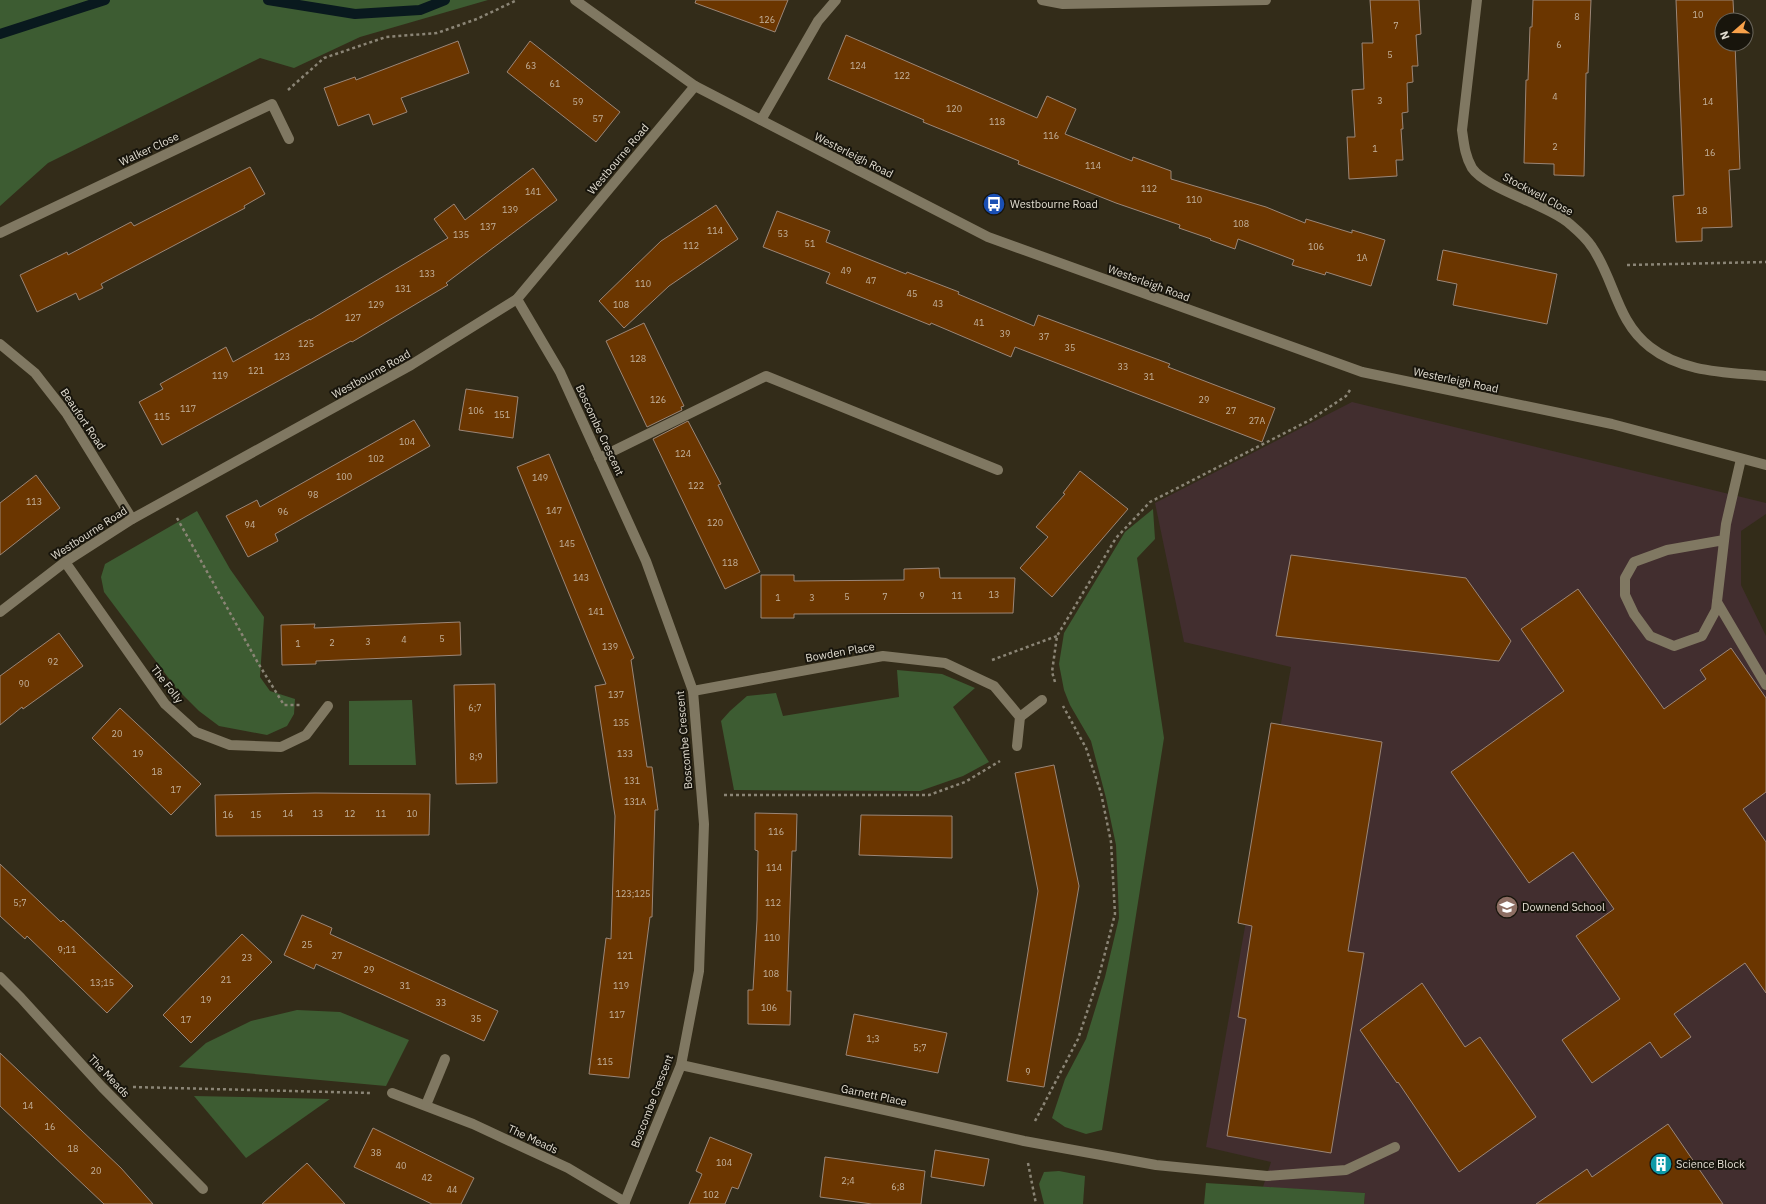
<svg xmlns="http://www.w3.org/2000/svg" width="1766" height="1204" viewBox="0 0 1766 1204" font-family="'IBM Plex Sans',sans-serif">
<rect width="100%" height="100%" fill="#332c19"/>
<!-- education -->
<polygon fill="#422e2f" points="1352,402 1766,503 1766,514 1741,531 1741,585 1766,636 1766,1204 1364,1204 1365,1193 1263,1187 1271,1162 1206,1147 1291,667 1184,642 1155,503"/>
<!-- green -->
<g fill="#3d5c32">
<polygon points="0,0 488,0 360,37 294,68 260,58 48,163 0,206"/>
<polygon points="1153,509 1155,539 1137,558 1164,738 1102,1130 1086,1134 1065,1127 1052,1118 1065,1079 1086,1039 1105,977 1119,918 1116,845 1106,798 1091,741 1070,705 1064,690 1059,664 1064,633 1125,532"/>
<polygon points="197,511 230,569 264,617 260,677 270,691 295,699 294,714 287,726 267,735 219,726 199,711 176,688 104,592 101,577 105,564"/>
<polygon points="897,670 942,674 975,688 953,707 989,762 963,776 920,791 734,790 721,721 730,711 747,696 776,693 783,716 899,697"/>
<polygon points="412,700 416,765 349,765 349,701"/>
<polygon points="297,1010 340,1012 409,1040 386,1086 179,1067 206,1043 251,1021"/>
<polygon points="194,1096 330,1099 246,1158"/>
<polygon points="1059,1171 1085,1176 1083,1204 1044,1204 1039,1184 1044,1172"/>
<polygon points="1206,1183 1365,1193 1364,1204 1204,1204"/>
</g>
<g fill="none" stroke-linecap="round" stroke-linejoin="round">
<!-- stream -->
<g stroke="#09191e" stroke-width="10">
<polyline points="268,0 355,14 420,10 445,0"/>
<polyline points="0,34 105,0"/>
</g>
</g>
<!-- building -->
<g fill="#6b3600" stroke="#9b8677">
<polygon points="696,0 788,0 775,32 695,3"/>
<polygon points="1370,0 1419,0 1421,34 1416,35 1418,66 1412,66 1413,82 1407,83 1408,112 1402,113 1403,129 1401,129 1403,160 1396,160 1397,176 1349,179 1347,137 1355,137 1352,90 1364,89 1362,43 1373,43"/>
<polygon points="1533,0 1591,0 1588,73 1586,73 1584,176 1554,175 1554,164 1524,163 1526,80 1528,80 1530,27 1532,27"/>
<polygon points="1676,0 1733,0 1734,20 1722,20 1722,44 1735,44 1740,169 1729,170 1732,227 1702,228 1702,241 1676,242 1673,196 1684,195"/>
<polygon points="846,35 1037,118 1047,96 1076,109 1065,134 1132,161 1133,157 1171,171 1171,179 1266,207 1305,223 1306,219 1352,233 1352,230 1385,240 1371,286 1326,272 1325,275 1292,265 1294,260 1238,239 1235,249 1210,240 1211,239 1179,228 1180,225 1116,203 1018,164 1019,161 923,122 924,120 828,79"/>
<polygon points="458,41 469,73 401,98 407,112 373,125 369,114 338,126 324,88 355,77 356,80"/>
<polygon points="530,41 620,112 596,142 507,72"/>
<polygon points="250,167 265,194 244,206 245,208 101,284 103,288 79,300 76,293 37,312 20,275 67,252 68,255 131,222 134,226"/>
<polygon points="533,168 557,200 446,283 448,285 352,342 351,341 162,445 139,402 163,389 160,384 226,347 233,362 310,319 310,320 448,238 434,219 454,204 465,220"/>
<polygon points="716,205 738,239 669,286 624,328 599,301 661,241"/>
<polygon points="777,211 830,231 826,242 906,274 907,272 959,292 958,294 1034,326 1038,315 1170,364 1168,367 1275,408 1262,442 1015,347 1011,357 931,323 930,325 826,283 830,273 763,247"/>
<polygon points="1443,250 1557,274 1547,324 1453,305 1457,284 1437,280"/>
<polygon points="644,323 684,406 681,407 682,410 647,427 606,341"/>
<polygon points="466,389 518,397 513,438 459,430"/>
<polygon points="414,420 430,446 275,534 278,541 248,557 226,516 257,500 260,507"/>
<polygon points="688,421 721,484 718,485 760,572 725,589 653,439"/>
<polygon points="549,454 634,658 631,660 647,767 652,767 658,810 655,810 652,917 650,917 629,1078 589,1074 606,938 611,939 615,816 595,686 606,684 517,467"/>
<polygon points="1080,471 1128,509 1052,597 1020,568 1048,537 1036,527 1065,494 1063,493"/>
<polygon points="36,475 60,508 0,555 0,503"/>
<polygon points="1291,555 1466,578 1511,641 1499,661 1276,636"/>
<polygon points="939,568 940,578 1015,578 1013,613 794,614 794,618 761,618 761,575 794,575 794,581 904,580 904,569"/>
<polygon points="1578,589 1664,709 1706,679 1700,670 1731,648 1766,698 1766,792 1743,809 1766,842 1766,993 1745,963 1674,1014 1691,1037 1661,1058 1650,1042 1592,1083 1562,1040 1620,999 1576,936 1614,909 1573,852 1529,883 1451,772 1564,691 1521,629"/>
<polygon points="460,622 461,655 316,661 316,664 282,665 281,625 315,624 314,628"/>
<polygon points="59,633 83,666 23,709 22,707 0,725 0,676"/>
<polygon points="495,684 497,783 456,784 454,685"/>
<polygon points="120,708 201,784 171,815 92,738"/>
<polygon points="1271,723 1382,742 1348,951 1364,953 1331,1153 1227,1136 1246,1019 1238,1017 1252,926 1238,923"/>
<polygon points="1054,765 1079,886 1044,1087 1007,1081 1038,891 1015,773"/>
<polygon points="315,793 430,794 429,835 216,836 215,795"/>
<polygon points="755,813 797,814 796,851 792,851 787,991 791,991 790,1025 748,1024 748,990 753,990 757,920 758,851 755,850"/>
<polygon points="861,815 952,816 952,858 859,855"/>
<polygon points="0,864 61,922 63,920 133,986 107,1013 27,936 25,939 0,916"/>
<polygon points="302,915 332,928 330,934 498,1011 484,1041 316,964 314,969 284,955"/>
<polygon points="242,934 272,962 191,1043 163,1015"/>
<polygon points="1422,983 1465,1047 1480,1037 1536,1117 1459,1172 1398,1082 1397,1083 1360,1030"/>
<polygon points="854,1014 947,1033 938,1073 846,1055"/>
<polygon points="0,1053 121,1168 153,1204 104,1204 0,1106"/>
<polygon points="1668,1124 1723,1204 1536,1204 1587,1169 1592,1177"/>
<polygon points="373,1128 474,1178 461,1204 432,1204 354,1167"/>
<polygon points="710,1137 752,1154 738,1189 732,1187 725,1204 689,1204 702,1174 696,1171"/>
<polygon points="935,1150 989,1159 984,1186 931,1177"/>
<polygon points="825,1157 925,1171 921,1204 872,1204 820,1197"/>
<polygon points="307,1163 345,1204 262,1204 288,1180"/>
</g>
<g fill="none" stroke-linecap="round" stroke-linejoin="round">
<!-- path -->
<g stroke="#8b8576" stroke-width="2.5" stroke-dasharray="3 3" stroke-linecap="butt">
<polyline points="288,90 324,58 386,37 437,33 477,19 517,0"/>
<polyline points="1627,265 1766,262"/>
<polyline points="177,518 258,663 284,705 302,705"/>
<polyline points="992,660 1057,636"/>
<polyline points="1055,682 1052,672 1057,636 1116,538 1150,502 1310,420 1346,396 1350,390"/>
<polyline points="724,795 929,795 965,782 1000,761"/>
<polyline points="133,1087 370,1093"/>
<polyline points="1035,1121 1078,1039 1099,976 1115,914 1111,842 1101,793 1086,748 1063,706"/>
<polyline points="1028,1163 1036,1204"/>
</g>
<!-- minor -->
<g stroke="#807862" stroke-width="10">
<polyline points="575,0 695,86 988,237 1362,372 1612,424 1766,465"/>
<polyline points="1042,0 1063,4 1266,0"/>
<path d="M1477,0l-15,130c2,14 3,26 10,38 14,21 77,37 99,57 7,6 16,14 21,22 23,33 24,74 58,100 33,26 77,25 116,29"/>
<polyline points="761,120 818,21 836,0"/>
<polyline points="0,233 272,104 289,139"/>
<polyline points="517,299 560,372 646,561 693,691 704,824 699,971 681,1065 624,1204"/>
<polyline points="0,344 35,373 67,414 132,519"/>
<polyline points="599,458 766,376 998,470"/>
<polyline points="1724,540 1667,550 1634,562 1625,578 1625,595 1634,614 1650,636 1674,646 1702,636 1716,610 1726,524 1741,459"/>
<polyline points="65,562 165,704 196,732 230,745 281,747 306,735 328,706"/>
<polyline points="1717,602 1766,685"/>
<polyline points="0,612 65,562 132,519 411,365 517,299 695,86"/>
<polyline points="693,691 883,656 945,663 994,686 1020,717 1017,746"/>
<polyline points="1020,717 1042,700"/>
<polyline points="0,977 21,998 102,1087 203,1189"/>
<polyline points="681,1065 1024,1141 1156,1165 1267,1176 1346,1170 1395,1147"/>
<polyline points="392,1093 473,1124 568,1168 625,1202"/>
<polyline points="426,1105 445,1059"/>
</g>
</g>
<!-- icons -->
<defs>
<g id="bus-disc" transform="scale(1.15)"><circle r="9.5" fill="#1a4fb4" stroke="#18150c"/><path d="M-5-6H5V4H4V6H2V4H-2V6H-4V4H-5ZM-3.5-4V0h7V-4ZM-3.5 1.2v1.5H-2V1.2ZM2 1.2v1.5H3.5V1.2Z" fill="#fff"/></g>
<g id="school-disc" transform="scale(1.15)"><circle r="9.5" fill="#8d6e63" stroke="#18150c"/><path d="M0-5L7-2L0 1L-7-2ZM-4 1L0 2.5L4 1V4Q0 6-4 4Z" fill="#fff"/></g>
<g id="building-disc" transform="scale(1.15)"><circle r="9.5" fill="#0f9aa8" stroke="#18150c"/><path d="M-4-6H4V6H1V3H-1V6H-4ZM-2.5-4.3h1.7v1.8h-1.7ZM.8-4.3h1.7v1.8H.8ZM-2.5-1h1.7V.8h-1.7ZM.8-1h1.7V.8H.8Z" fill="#fff"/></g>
</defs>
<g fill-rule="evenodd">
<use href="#bus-disc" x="994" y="204"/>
<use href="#school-disc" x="1507" y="907"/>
<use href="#building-disc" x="1661" y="1164"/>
</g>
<g text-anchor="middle" stroke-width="4" stroke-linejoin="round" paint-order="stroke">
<!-- number labels -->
<g font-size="9" fill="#c4b39d">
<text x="1698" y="18">10</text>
<text x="1577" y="20">8</text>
<text x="767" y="23">126</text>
<text x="1396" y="29">7</text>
<text x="1559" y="48">6</text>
<text x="1390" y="58">5</text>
<text x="531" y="69">63</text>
<text x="858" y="69">124</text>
<text x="902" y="79">122</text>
<text x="555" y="87">61</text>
<text x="1555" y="100">4</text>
<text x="1380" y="104">3</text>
<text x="578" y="105">59</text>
<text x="1708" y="105">14</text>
<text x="954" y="112">120</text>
<text x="598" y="122">57</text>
<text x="997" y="125">118</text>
<text x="1051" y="139">116</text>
<text x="1555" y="150">2</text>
<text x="1375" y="152">1</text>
<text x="1710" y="156">16</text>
<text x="1093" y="169">114</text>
<text x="1149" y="192">112</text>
<text x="533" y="195">141</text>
<text x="1194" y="203">110</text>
<text x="510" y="213">139</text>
<text x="1702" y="214">18</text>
<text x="1241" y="227">108</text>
<text x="488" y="230">137</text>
<text x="715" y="234">114</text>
<text x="783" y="237">53</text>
<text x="461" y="238">135</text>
<text x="810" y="247">51</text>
<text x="691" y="249">112</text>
<text x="1316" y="250">106</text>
<text x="1362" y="261">1A</text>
<text x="846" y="274">49</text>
<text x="427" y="277">133</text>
<text x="871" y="284">47</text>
<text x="643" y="287">110</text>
<text x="403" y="292">131</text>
<text x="912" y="297">45</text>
<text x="938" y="307">43</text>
<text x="376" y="308">129</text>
<text x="621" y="308">108</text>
<text x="353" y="321">127</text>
<text x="979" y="326">41</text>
<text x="1005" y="337">39</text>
<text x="1044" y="340">37</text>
<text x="306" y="347">125</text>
<text x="1070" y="351">35</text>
<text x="282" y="360">123</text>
<text x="638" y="362">128</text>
<text x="1123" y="370">33</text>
<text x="256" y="374">121</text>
<text x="220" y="379">119</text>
<text x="1149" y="380">31</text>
<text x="658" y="403">126</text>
<text x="1204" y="403">29</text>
<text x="188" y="412">117</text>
<text x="476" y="414">106</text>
<text x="1231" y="414">27</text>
<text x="502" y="418">151</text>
<text x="162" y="420">115</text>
<text x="1257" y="424">27A</text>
<text x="407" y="445">104</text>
<text x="683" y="457">124</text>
<text x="376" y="462">102</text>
<text x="344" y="480">100</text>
<text x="540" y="481">149</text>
<text x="696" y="489">122</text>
<text x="313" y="498">98</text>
<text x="34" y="505">113</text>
<text x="554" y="514">147</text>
<text x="283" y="515">96</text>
<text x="715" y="526">120</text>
<text x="250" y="528">94</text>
<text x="567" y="547">145</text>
<text x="730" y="566">118</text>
<text x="581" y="581">143</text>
<text x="994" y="598">13</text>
<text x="922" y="599">9</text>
<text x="957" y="599">11</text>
<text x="847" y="600">5</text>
<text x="885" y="600">7</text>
<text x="778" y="601">1</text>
<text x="812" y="601">3</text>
<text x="596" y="615">141</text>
<text x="442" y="642">5</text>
<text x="404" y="643">4</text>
<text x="368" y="645">3</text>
<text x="332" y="646">2</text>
<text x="298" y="647">1</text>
<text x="610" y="650">139</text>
<text x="53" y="665">92</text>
<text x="24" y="687">90</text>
<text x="616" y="698">137</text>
<text x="475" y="711">6;7</text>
<text x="621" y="726">135</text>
<text x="117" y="737">20</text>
<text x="138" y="757">19</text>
<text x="625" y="757">133</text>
<text x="476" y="760">8;9</text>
<text x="157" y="775">18</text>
<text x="632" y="784">131</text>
<text x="176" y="793">17</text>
<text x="635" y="805">131A</text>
<text x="288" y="817">14</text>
<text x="318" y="817">13</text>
<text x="350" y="817">12</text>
<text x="381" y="817">11</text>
<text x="412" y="817">10</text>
<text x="228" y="818">16</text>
<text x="256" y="818">15</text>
<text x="776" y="835">116</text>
<text x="774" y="871">114</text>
<text x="633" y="897">123;125</text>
<text x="20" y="906">5;7</text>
<text x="773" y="906">112</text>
<text x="772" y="941">110</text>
<text x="307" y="948">25</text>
<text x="67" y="953">9;11</text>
<text x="337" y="959">27</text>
<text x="625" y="959">121</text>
<text x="247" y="961">23</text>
<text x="369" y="973">29</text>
<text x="771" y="977">108</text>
<text x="226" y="983">21</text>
<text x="102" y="986">13;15</text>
<text x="405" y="989">31</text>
<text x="621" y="989">119</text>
<text x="206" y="1003">19</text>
<text x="441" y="1006">33</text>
<text x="769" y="1011">106</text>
<text x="617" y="1018">117</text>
<text x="476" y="1022">35</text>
<text x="186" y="1023">17</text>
<text x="873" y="1042">1;3</text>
<text x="920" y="1051">5;7</text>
<text x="605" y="1065">115</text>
<text x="1028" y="1075">9</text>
<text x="28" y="1109">14</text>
<text x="50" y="1130">16</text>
<text x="73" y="1152">18</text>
<text x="376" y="1156">38</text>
<text x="724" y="1166">104</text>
<text x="401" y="1169">40</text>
<text x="96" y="1174">20</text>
<text x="427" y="1181">42</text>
<text x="848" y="1184">2;4</text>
<text x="898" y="1190">6;8</text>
<text x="452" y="1193">44</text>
<text x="711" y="1198">102</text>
</g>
<!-- street labels -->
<g font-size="11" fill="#e2ddd1" stroke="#18150c">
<text transform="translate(149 149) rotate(-25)" y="4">Walker Close</text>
<text transform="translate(854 155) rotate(27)" y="4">Westerleigh Road</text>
<text transform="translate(618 159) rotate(-50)" y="4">Westbourne Road</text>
<text transform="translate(1538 194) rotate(28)" y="4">Stockwell Close</text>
<text transform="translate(1149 283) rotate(20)" y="4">Westerleigh Road</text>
<text transform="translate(371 374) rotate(-29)" y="4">Westbourne Road</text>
<text transform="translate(1456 380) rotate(12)" y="4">Westerleigh Road</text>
<text transform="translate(83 419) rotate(56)" y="4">Beaufort Road</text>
<text transform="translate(600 430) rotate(65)" y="4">Boscombe Crescent</text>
<text transform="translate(89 533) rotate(-33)" y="4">Westbourne Road</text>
<text transform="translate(840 652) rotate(-10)" y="4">Bowden Place</text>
<text transform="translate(167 684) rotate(52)" y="4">The Folly</text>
<text transform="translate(684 740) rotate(-95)" y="4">Boscombe Crescent</text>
<text transform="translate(109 1076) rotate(46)" y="4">The Meads</text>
<text transform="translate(874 1095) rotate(12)" y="4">Garnett Place</text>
<text transform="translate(652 1101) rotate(-69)" y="4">Boscombe Crescent</text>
<text transform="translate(533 1139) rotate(25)" y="4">The Meads</text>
</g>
<!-- poi labels -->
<g font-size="11" fill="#e2ddd1" stroke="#18150c" text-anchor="start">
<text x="1010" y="208">Westbourne Road</text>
<text x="1522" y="911">Downend School</text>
<text x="1676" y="1168">Science Block</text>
</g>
</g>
<!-- north arrow -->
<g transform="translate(1734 32) rotate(250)"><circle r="19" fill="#18150c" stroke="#69655b"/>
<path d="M0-3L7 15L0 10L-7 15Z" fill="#f8a14a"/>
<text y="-6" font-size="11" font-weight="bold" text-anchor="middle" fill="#e2ddd1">N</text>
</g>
</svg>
